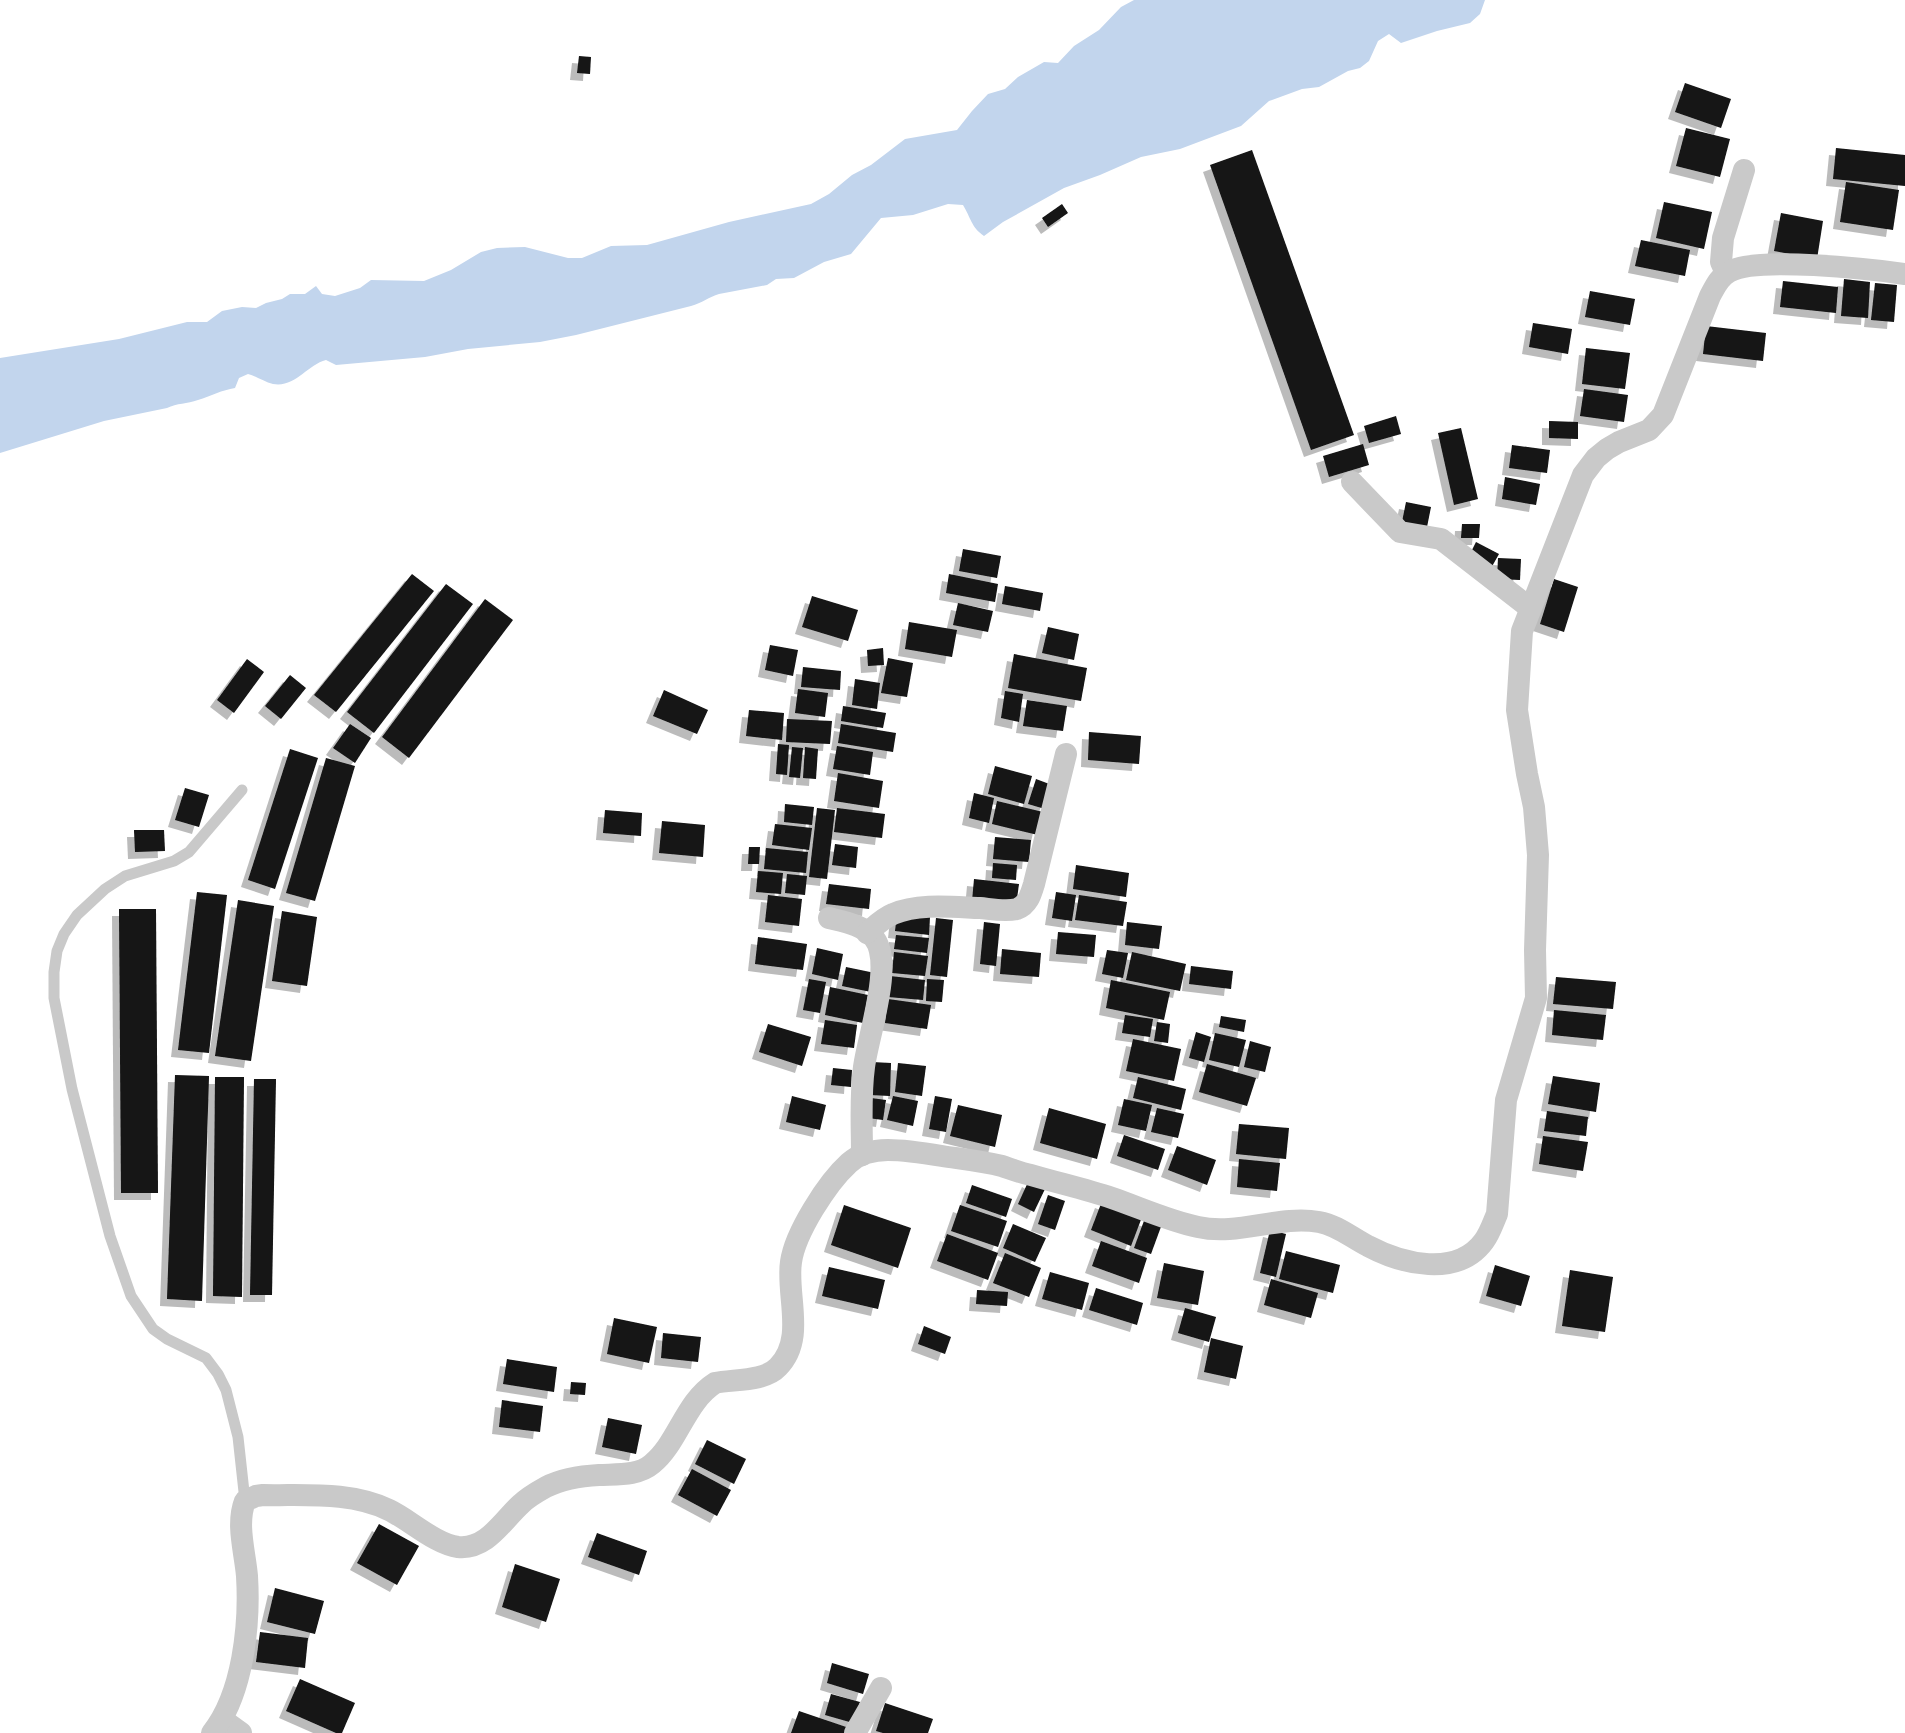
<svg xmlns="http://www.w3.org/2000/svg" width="1905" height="1733" viewBox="0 0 1905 1733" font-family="Helvetica,sans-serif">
<defs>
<filter id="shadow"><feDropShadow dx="-7" dy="7" stdDeviation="0" flood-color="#0004"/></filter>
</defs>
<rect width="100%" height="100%" fill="#fff"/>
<!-- water -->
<path fill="#c2d5ed" d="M1134,0h351l-5,14 -10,9 -33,8 -36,12 -12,-9 -11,7 -9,20 -9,7 -12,3 -29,16 -17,2 -33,12 -28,25 -61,23 -39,8 -41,18 -36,13 -61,34 -19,14c-13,-9 -13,-18 -21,-31l-15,-1 -35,11 -32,3 -30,36 -27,8 -30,16 -18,1 -9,6 -48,9c-10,3 -17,9 -28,12l-115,29 -36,7 -72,7 -43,8 -89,8 -10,-5c-19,5 -31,28 -53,24 -9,-2 -17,-8 -25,-10l-9,4 -4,10c-13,2 -24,8 -37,12 -11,4 -21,3 -31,8l-63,13 -104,32v-95l119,-19 68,-17h20l15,-11 20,-4 14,1 10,-5 16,-4 8,-5h15l11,-8 6,8 13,2 25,-8 11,-8 53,1 27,-11 30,-18 16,-4 28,-1 43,11h14l29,-12 36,-1 82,-23 82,-18 18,-10 23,-19 19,-10 34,-26 52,-9 15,-19 16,-17 17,-5 13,-12 26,-15 14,1 16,-17 25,-16 22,-23z"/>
<!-- building -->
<g fill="#131313" filter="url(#shadow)">
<polygon points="579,56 591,57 590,74 577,73"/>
<polygon points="1685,83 1731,99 1721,128 1675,112"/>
<polygon points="1686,128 1730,139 1720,177 1676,166"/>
<polygon points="1836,148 1905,155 1905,186 1833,179"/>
<polygon points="1252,150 1354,435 1311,450 1210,165"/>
<polygon points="1846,182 1899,190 1893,230 1840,222"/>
<polygon points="1664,202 1712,212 1704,249 1656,238"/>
<polygon points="1062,204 1068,213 1048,227 1042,218"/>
<polygon points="1781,213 1823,221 1817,259 1774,251"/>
<polygon points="1641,240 1690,250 1685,276 1635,266"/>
<polygon points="1844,279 1870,282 1868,318 1841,316"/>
<polygon points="1783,281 1838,287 1836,313 1780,307"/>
<polygon points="1875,283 1897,285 1894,322 1871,320"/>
<polygon points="1590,291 1635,299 1630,325 1585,317"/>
<polygon points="1533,323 1572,329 1568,354 1529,347"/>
<polygon points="1706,326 1766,333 1763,361 1703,354"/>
<polygon points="1586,348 1630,353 1625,389 1582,384"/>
<polygon points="1584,389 1628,395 1624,422 1580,416"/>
<polygon points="1396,416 1401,434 1369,443 1364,426"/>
<polygon points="1549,421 1578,422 1578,439 1549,438"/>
<polygon points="1461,428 1478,499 1454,505 1438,433"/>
<polygon points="1363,444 1369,465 1329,477 1323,456"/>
<polygon points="1512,445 1550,450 1547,473 1509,468"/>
<polygon points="1505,477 1540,484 1536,505 1502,499"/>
<polygon points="1406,502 1431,507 1426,532 1401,527"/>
<polygon points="1462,524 1480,524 1479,538 1461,538"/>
<polygon points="1476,542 1499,554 1490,570 1468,558"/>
<polygon points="963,549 1001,556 997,578 959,571"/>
<polygon points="1498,558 1521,559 1520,580 1497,579"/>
<polygon points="412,574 434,591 336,712 314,695"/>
<polygon points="949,574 998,584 995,602 946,593"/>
<polygon points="1554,579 1578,587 1564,632 1540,624"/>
<polygon points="446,584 473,604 374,733 347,712"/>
<polygon points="1005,586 1043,593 1040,611 1002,604"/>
<polygon points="812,596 858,610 848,641 802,627"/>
<polygon points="485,599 513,620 409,758 382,737"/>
<polygon points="958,603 993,611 988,632 953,625"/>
<polygon points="909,622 957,630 952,657 905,649"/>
<polygon points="1048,627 1079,634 1074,660 1042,653"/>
<polygon points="770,645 798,650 793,676 765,670"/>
<polygon points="883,648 884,665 868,666 867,650"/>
<polygon points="1014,654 1087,668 1081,701 1008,688"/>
<polygon points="888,658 913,663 907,697 881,693"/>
<polygon points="247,659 264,672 234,713 217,700"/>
<polygon points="803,667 841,671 840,690 801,687"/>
<polygon points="290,675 306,688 281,719 265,706"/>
<polygon points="855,679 880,683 877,709 852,705"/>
<polygon points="798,689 828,693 825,717 795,713"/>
<polygon points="664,690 708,710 697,734 653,716"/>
<polygon points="1005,691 1023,694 1019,722 1001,718"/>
<polygon points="1027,700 1067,706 1063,731 1023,726"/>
<polygon points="843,706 886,713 883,728 841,721"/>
<polygon points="749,710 784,713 782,740 746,736"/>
<polygon points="787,719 832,721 830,744 786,742"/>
<polygon points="350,724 371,738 355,763 333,748"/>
<polygon points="841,724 896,733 893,752 838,743"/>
<polygon points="1089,732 1141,736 1139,764 1088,760"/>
<polygon points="778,744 789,745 787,775 776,774"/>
<polygon points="837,746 873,752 870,775 833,769"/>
<polygon points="792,747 803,748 800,778 789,777"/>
<polygon points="805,747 818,749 816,779 803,778"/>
<polygon points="290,749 318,758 275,889 248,880"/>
<polygon points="326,758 355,766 315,901 286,893"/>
<polygon points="995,766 1032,776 1024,804 988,794"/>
<polygon points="838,773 883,781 879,808 834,801"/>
<polygon points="1036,779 1052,785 1045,809 1028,804"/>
<polygon points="185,788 209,795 199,827 175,820"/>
<polygon points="974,793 994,798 989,823 969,818"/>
<polygon points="997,801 1043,812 1038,835 992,824"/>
<polygon points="785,804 814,807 812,825 784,822"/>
<polygon points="817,808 835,810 827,879 809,877"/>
<polygon points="837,808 885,814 882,838 834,832"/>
<polygon points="605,810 642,813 641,836 603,833"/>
<polygon points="662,821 705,825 703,857 659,853"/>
<polygon points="775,824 812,828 809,850 772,845"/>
<polygon points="134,830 164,830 165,851 135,852"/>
<polygon points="995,837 1031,840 1029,862 993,859"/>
<polygon points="835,844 858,847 856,868 832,865"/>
<polygon points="749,847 760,847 759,864 748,864"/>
<polygon points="766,848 808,852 806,873 764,869"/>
<polygon points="993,863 1017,865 1016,880 992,878"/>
<polygon points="1076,865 1129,873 1126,897 1073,889"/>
<polygon points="758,871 783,873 781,894 756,892"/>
<polygon points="787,874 807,876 805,895 785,893"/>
<polygon points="974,879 1019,884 1016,906 972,901"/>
<polygon points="829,884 871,889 869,909 826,904"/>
<polygon points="197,892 227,895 209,1053 178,1050"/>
<polygon points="1056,892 1076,895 1072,921 1052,918"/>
<polygon points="768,895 802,899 799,926 765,922"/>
<polygon points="1079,895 1127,902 1123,926 1075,920"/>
<polygon points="238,900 274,906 251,1061 215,1056"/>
<polygon points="119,909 156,909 158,1193 121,1193"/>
<polygon points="282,911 317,917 307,986 272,981"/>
<polygon points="897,914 930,917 929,935 895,931"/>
<polygon points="936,918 953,920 947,977 930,975"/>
<polygon points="984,922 1000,924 996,966 980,964"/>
<polygon points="1127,922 1162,926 1159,949 1125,945"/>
<polygon points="1058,932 1096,935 1094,957 1056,954"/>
<polygon points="896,935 929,938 927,953 894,949"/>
<polygon points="758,937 807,944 803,970 755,964"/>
<polygon points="817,948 843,954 838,980 812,974"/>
<polygon points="1002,949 1041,953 1039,977 1000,974"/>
<polygon points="1107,950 1128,953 1123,978 1102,974"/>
<polygon points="894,952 928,956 925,976 892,973"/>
<polygon points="1132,952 1186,964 1180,991 1126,980"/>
<polygon points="1191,966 1233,971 1231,989 1189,984"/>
<polygon points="846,967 875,973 871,992 842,986"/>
<polygon points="890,976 925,980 923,1000 888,997"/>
<polygon points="1556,977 1616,982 1613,1009 1553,1004"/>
<polygon points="809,979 826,982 820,1013 803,1010"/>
<polygon points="927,979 944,980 942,1002 926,1001"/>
<polygon points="1111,980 1170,992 1164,1020 1106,1008"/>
<polygon points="830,987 868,995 863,1023 825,1015"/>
<polygon points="888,999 931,1005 927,1029 885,1023"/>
<polygon points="1554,1010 1606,1015 1603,1040 1552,1035"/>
<polygon points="1125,1015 1153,1019 1150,1037 1122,1033"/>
<polygon points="1221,1016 1246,1020 1244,1032 1219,1027"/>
<polygon points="825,1020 857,1025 854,1048 821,1044"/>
<polygon points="1157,1022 1170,1024 1168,1043 1154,1041"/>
<polygon points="768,1024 811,1037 802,1066 759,1052"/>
<polygon points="1196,1032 1211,1037 1204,1062 1189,1058"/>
<polygon points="1215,1033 1246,1040 1239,1067 1209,1060"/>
<polygon points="1133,1039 1181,1049 1174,1081 1126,1071"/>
<polygon points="1250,1041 1271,1047 1265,1072 1244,1067"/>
<polygon points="872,1062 891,1063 890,1096 870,1095"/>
<polygon points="898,1063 926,1066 922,1096 895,1092"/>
<polygon points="1207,1064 1256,1078 1247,1106 1199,1092"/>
<polygon points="833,1068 852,1070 851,1087 831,1085"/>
<polygon points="175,1075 209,1076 202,1301 167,1299"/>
<polygon points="1553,1076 1600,1083 1596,1112 1548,1104"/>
<polygon points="215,1077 244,1077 242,1297 213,1296"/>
<polygon points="1138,1077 1186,1089 1181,1110 1133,1098"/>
<polygon points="254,1079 276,1079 272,1295 250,1295"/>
<polygon points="792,1096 826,1105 820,1130 786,1122"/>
<polygon points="893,1096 918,1101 913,1126 887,1120"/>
<polygon points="935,1096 952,1099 946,1132 929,1129"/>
<polygon points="871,1098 886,1100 883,1120 868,1118"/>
<polygon points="1124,1099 1152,1105 1146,1131 1118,1125"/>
<polygon points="958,1105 1002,1115 995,1147 950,1136"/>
<polygon points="1049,1108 1106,1124 1097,1159 1040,1143"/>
<polygon points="1157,1108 1184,1114 1178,1138 1151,1132"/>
<polygon points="1547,1111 1588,1117 1586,1136 1544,1131"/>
<polygon points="1239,1124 1289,1128 1286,1159 1236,1154"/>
<polygon points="1124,1135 1165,1149 1158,1170 1117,1156"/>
<polygon points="1543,1136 1588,1142 1583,1171 1539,1164"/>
<polygon points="1177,1146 1216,1160 1207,1185 1168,1170"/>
<polygon points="1239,1159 1280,1163 1277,1191 1237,1187"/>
<polygon points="1029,1180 1045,1189 1034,1212 1018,1204"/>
<polygon points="972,1185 1012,1199 1006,1217 966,1203"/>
<polygon points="1048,1195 1065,1201 1055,1230 1038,1224"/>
<polygon points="1102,1201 1142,1217 1131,1246 1091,1230"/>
<polygon points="844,1205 911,1228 898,1268 831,1245"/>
<polygon points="960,1205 1007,1221 998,1247 951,1231"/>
<polygon points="1145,1218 1162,1224 1151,1254 1134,1248"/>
<polygon points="1013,1224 1046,1238 1035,1262 1003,1248"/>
<polygon points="1270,1230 1286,1234 1276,1277 1260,1273"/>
<polygon points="947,1234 998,1253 988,1280 937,1261"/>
<polygon points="1101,1241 1147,1258 1139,1283 1092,1266"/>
<polygon points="1286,1251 1340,1265 1333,1293 1279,1279"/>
<polygon points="1005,1253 1041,1268 1029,1297 993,1283"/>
<polygon points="1164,1263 1204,1271 1198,1305 1157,1298"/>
<polygon points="1495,1265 1530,1276 1521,1306 1486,1296"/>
<polygon points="829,1267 885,1280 878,1309 822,1296"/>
<polygon points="1570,1270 1613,1277 1605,1332 1562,1326"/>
<polygon points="1050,1272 1089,1283 1082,1310 1042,1299"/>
<polygon points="1271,1279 1318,1293 1311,1318 1264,1305"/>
<polygon points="1096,1288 1143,1303 1137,1325 1089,1310"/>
<polygon points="977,1290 1008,1292 1007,1306 976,1304"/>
<polygon points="1185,1308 1216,1317 1209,1342 1178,1333"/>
<polygon points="614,1318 657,1327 649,1363 607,1354"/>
<polygon points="924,1326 951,1337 945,1354 918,1344"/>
<polygon points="663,1333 701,1337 698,1362 661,1358"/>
<polygon points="1211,1338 1243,1346 1236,1379 1204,1372"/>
<polygon points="507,1359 557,1367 554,1392 503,1384"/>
<polygon points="571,1382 586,1383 585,1395 570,1394"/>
<polygon points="502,1400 543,1406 540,1432 499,1427"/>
<polygon points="608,1418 642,1425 636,1454 602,1447"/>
<polygon points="707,1440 746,1459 734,1484 695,1464"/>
<polygon points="692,1469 731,1490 717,1516 678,1495"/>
<polygon points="379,1524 419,1546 397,1585 357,1563"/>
<polygon points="597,1533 647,1551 639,1575 588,1557"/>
<polygon points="515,1564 560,1579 546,1622 502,1607"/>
<polygon points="275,1588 324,1601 315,1634 267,1622"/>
<polygon points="260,1632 308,1638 305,1668 256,1662"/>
<polygon points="832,1663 869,1674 863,1694 827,1683"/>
<polygon points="300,1679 355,1703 342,1733 336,1733 286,1711"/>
<polygon points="831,1694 860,1702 853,1723 825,1715"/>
<polygon points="885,1703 933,1719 928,1733 883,1733 876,1731"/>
<polygon points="799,1711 849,1728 847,1733 791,1733"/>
</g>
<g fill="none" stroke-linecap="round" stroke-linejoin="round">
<!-- lane -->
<polyline stroke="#c9c9c9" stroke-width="11" points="242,790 189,852 174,861 125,876 105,889 77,915 64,934 57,951 54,972 54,998 72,1089 110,1236 131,1296 153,1329 167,1339 206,1358 218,1374 226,1390 238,1437 245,1501"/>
<!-- street -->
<g stroke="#c9c9c9" stroke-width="22">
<polyline points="1726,273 1721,262 1723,238 1744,170"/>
<polyline points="1352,482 1400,532 1441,539 1530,608"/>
<path d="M829,918c16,4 34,7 45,20 20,25 -6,98 -10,129 -4,29 -2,58 -2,88"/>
<path d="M867,933c8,-7 16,-15 26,-19 25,-11 60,-7 87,-6 11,1 26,4 37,1 11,-4 14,-15 17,-25l32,-130"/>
<polyline points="223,1720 241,1733"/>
<path d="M212,1733c31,-39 38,-108 35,-157 -2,-24 -11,-52 -2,-75l11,-5 7,-1c41,1 87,-4 126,15 21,10 46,34 69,37 29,3 45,-27 63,-43 7,-7 16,-12 25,-17 16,-8 36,-11 53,-12 18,-1 39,1 53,-11 26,-21 33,-62 63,-81 18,-4 49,-1 63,-16 28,-28 8,-72 13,-105 4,-29 36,-79 58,-99 10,-9 24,-13 39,-13 18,0 36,3 54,6 20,3 40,5 60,10 9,3 19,7 29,9 27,8 54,14 81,23 29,10 57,23 86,29 40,9 81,-12 121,-5 18,3 33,16 49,24 34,18 89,32 116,-5 6,-8 9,-18 13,-27l9,-114 30,-102 -1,-48 3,-95 -4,-48 -7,-33 -10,-64 5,-79 61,-156 13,-17 11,-9 12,-7 30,-12 14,-15 47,-119c5,-9 9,-19 19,-24 26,-16 142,-3 176,2"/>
<polyline points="855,1733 881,1688"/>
</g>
</g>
</svg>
